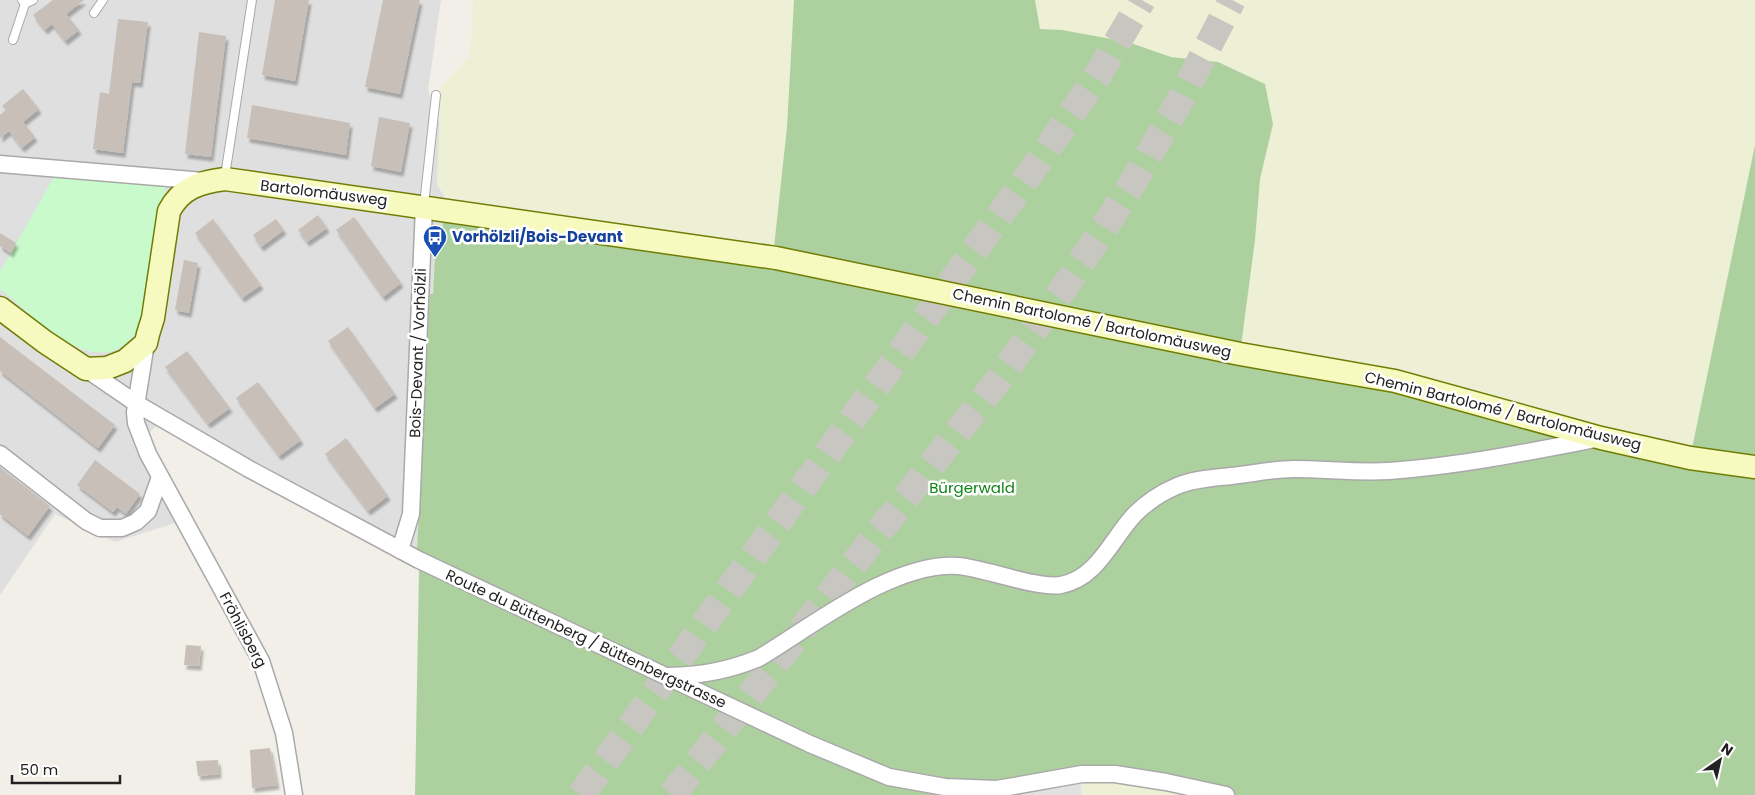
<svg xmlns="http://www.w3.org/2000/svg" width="1755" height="795" viewBox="0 0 1755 795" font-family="Poppins,sans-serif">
<defs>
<filter id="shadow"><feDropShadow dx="2.5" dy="4.5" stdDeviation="1" flood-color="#0004"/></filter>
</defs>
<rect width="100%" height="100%" fill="#f2efe9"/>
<!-- residential -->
<polygon fill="#e0dfdf" points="0,0 441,0 428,90 438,121 441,121 437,184 444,196 442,237 436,236 433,295 430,295 417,550 425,556 419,570 156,426 148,434 147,441 175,523 115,542 55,514 0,595"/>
<!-- farmland -->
<g fill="#eef0d5">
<polygon points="473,0 794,0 787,127 774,247 460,200 444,196 437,184 441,87 470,55"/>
<polygon points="1035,0 1755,0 1755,145 1690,458 1240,354 1255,240 1260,179 1273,124 1218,62 1171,57 1128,42 1062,30 1040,29"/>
<polygon points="1082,774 1226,795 1081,795"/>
</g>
<!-- forest -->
<polygon fill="#add19e" points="794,0 1035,0 1040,29 1062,30 1128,42 1171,57 1218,62 1265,84 1273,124 1260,179 1255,240 1240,354 1690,458 1755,145 1755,795 1226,795 1115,774 996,795 415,795 419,570 425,556 417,550 430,294 433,294 436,236 442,237 443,215 774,247 787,127"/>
<!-- park -->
<path fill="#c8facc" d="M54,177l112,9 -23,135c-38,74 -104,-1 -143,-32v-17z"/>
<!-- parking -->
<polygon fill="#e2e2e2" points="1082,774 1081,795 996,795"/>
<!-- building -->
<g fill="#c7bfb8" filter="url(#shadow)">
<polygon points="53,0 84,0 66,14 79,30 65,41 52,24 45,30 33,15"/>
<polygon points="275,0 309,0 295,81 262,75"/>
<polygon points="383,0 420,0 400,94 365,87"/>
<polygon points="118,19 148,22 140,83 132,82 123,153 93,149 100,92 109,94"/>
<polygon points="199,32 226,36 211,157 185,154"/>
<polygon points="23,89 39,109 23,122 35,137 22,148 9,131 0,138 0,115 6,110 2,106"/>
<polygon points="252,105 350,123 346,155 247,138"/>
<polygon points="379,117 410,123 401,172 371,166"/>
<polygon points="318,215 327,228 307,242 298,230"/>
<polygon points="354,217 401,283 383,297 336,230"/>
<polygon points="213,219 261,285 242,298 195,233"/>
<polygon points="276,219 284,230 261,247 253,235"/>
<polygon points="0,233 16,243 11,253 0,246"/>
<polygon points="184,260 198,263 189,313 175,310"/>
<polygon points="348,327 395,394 375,408 328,341"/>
<polygon points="0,337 115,425 98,448 0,371"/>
<polygon points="187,351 230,408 208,424 165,367"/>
<polygon points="258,382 301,440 279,456 236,398"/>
<polygon points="346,438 388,496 368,511 325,454"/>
<polygon points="95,460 140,494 126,514 117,507 113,512 77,485"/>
<polygon points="0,467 50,506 28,536 0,514"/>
<polygon points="186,645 201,646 199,666 184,665"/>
<polygon points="270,748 277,785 252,788 250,750"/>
<polygon points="218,760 219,774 198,776 196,761"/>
</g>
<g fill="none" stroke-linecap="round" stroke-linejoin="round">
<!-- highway-tunnel -->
<g stroke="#c8c6c1" stroke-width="28" stroke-dasharray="28 14" stroke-linecap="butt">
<polyline points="581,795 1041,158 1098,75 1142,0"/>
<polyline points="672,795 999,379 1073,275 1131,186 1178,104 1232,0"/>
</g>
<!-- lane casing -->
<g stroke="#a9a9a9" stroke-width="10">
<g id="lane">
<polyline points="22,0 25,4 33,0"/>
<polyline points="94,13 103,0"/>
<polyline points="13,40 25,4"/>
<polyline points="225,176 252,0"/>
<polyline points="424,205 436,95"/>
</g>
</g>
<!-- street casing -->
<g stroke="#a9a9a9" stroke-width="19">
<g id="street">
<polyline points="0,164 204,181"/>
<polyline points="146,343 135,412 136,423 148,454 261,661 284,733 294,795"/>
<polyline points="86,369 137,404 249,469 419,560 810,744 889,777 945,787 997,789 1082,774 1115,774 1166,782 1226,795"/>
<polyline points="0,454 86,521 100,528 122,528 136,522 148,511 160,477"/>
<polyline points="400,550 411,514 424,207"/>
<path d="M668,676c32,0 62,-6 91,-18 55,-33 135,-97 200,-92 28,3 79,23 102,19 37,-7 51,-47 74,-71 11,-11 28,-22 42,-28 16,-7 36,-8 54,-10 20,-2 42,-7 63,-7 32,0 63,4 95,2 70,-5 139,-19 207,-32"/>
</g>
</g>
<!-- secondary casing -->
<g stroke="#707d05" stroke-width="25">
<path id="secondary" d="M0,308l45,34 41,27 21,-1 18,-7 21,-18 2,-9 5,-16 16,-107c12,-23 31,-29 56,-32l551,79 464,96 155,27 206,57 89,20 65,9"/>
</g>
<!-- lane -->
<use href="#lane" stroke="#fff" stroke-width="8"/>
<!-- street -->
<use href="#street" stroke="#fff" stroke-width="16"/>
<!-- secondary -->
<use href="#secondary" stroke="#f7fabf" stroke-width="22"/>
</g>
<!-- icons -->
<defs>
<g id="bus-pin" transform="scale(1.25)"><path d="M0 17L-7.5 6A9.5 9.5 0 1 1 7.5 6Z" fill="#1a4fb4" stroke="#fff"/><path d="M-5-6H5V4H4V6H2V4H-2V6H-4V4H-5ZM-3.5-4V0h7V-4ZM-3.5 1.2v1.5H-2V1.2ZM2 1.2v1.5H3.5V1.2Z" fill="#fff"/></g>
</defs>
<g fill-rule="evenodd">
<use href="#bus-pin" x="435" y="237"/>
</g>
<g text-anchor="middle" stroke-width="5" stroke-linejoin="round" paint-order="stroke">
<!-- street labels -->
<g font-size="15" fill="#222" stroke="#fff">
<text transform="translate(324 193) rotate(7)" y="5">Bartolomäusweg</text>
<text transform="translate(1092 323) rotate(12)" y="5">Chemin Bartolomé / Bartolomäusweg</text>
<text transform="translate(418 353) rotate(-88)" y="5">Bois-Devant / Vorhölzli</text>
<text transform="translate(1503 411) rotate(14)" y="5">Chemin Bartolomé / Bartolomäusweg</text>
<text transform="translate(243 630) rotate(62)" y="5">Fröhlisberg</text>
<text transform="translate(586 639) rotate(25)" y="5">Route du Büttenberg / Büttenbergstrasse</text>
</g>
<!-- transit labels -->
<g font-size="15" font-weight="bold" fill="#164399" stroke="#fff" text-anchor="start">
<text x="452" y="242">Vorhölzli/Bois-Devant</text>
</g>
<!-- park labels -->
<g font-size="15" fill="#0c8416" stroke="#fff">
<text x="972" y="493">Bürgerwald</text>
</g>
</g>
<!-- north arrow -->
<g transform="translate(1720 760) rotate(34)" stroke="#ffffff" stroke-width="4" paint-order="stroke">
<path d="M0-4L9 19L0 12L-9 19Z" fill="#222222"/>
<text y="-8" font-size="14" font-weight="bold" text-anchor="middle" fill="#222222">N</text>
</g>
<!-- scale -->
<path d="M12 775v8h108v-8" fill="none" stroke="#222222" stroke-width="2.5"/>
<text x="20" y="775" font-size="15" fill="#222222" stroke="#ffffff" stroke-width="4" paint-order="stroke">50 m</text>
</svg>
